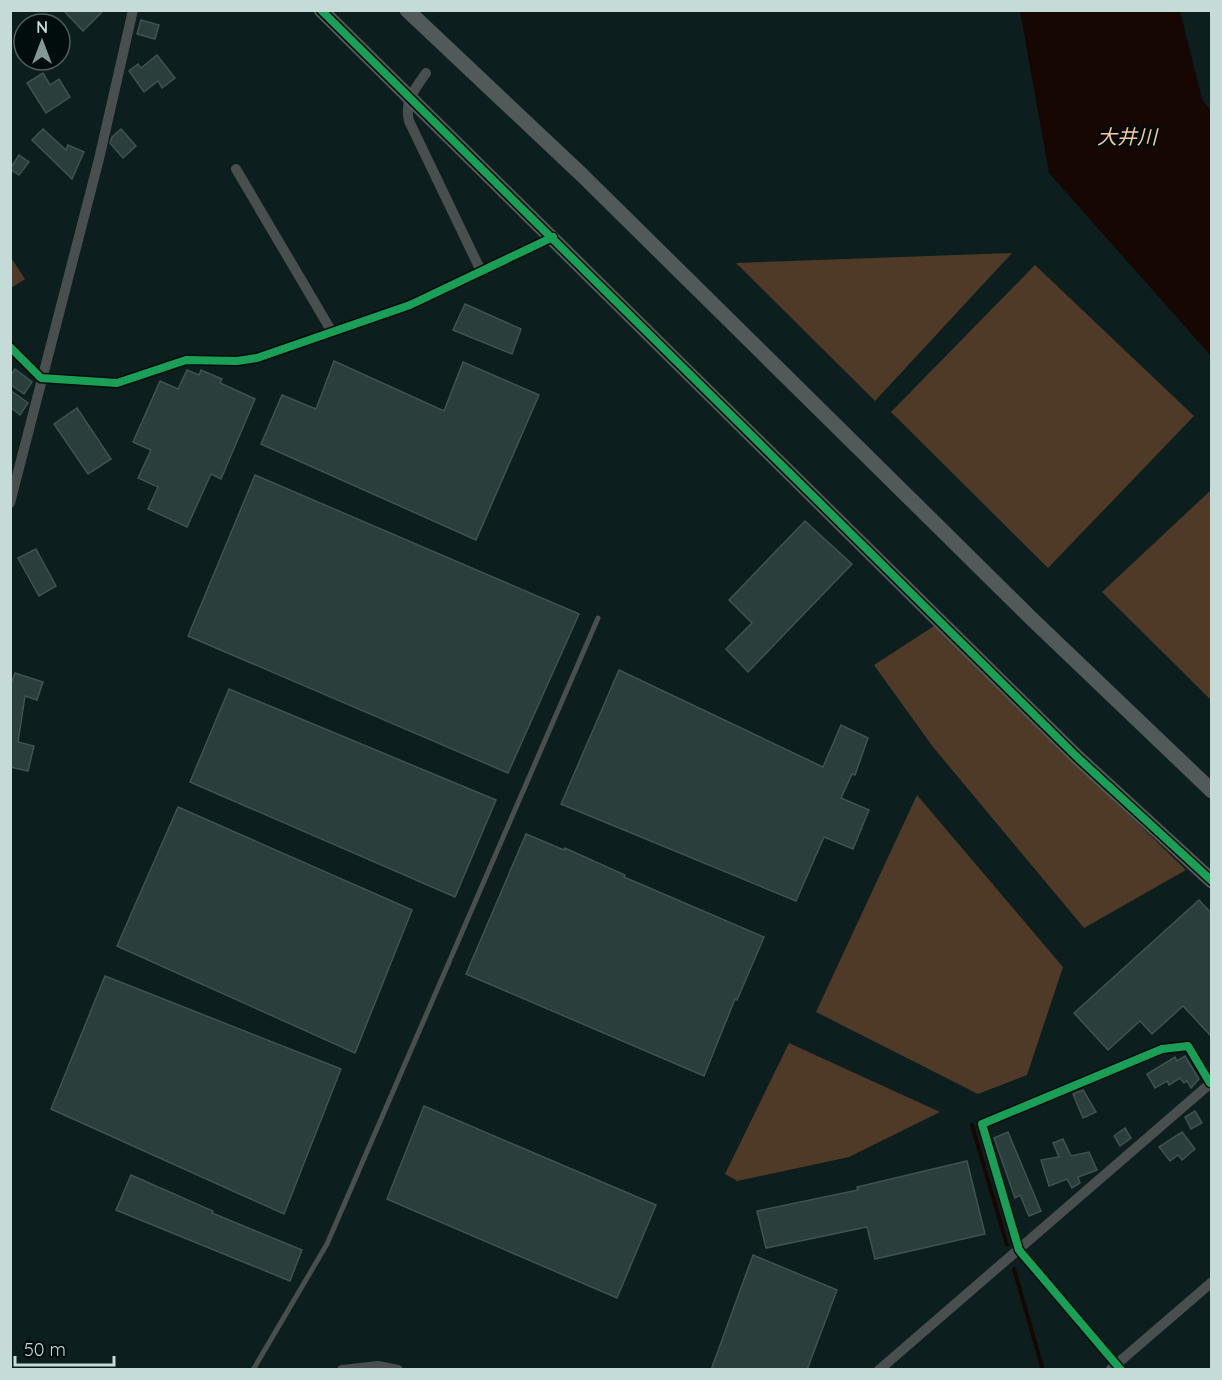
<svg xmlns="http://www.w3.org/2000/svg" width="1222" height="1380" viewBox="0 0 1222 1380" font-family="Quicksand,'Noto Sans JP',sans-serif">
<rect width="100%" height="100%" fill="#0c1e1d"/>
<!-- green -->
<g fill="#4f3a27">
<polygon points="1012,253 875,401 736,263"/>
<polygon points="10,256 25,279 11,288 10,288"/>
<polygon points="1035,265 1194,416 1048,568 891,412"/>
<polygon points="1211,490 1211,700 1102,592"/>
<polygon points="934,626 1186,870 1084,928 933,747 874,665"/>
<polygon points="917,795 1063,967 1027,1075 978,1094 816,1012"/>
<polygon points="789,1043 940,1112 849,1157 737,1181 725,1174"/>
</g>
<!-- water -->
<polygon fill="#170703" points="1020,11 1180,11 1202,99 1211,111 1211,356 1049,173"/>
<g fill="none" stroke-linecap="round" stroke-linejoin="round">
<!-- stream -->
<g stroke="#170703" stroke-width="4">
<polyline points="972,1125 1007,1245"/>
<polyline points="1014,1269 1043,1370"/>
</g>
</g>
<!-- building -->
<g fill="#2a3e3c" stroke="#415250" stroke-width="1.5">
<polygon points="63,10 104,10 83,31"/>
<polygon points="141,20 159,25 155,39 137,34"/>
<polygon points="157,55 175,78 162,88 158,81 144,92 129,71 138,64 141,68"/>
<polygon points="43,73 50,85 59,79 70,97 46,113 27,83"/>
<polygon points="43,129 66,150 68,145 84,152 72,179 32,140"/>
<polygon points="121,129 136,146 123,158 110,143 112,137"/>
<polygon points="19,155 29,162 19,175 10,169"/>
<polygon points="465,304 521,329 512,354 453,330"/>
<polygon points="334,361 444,411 463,362 539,395 476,540 261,444 282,395 316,409"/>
<polygon points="15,369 32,382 24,394 10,384 10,376"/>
<polygon points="187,370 199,375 201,370 222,379 220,383 255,399 221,479 211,474 187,527 148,509 158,487 138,478 151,450 133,442 160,381 178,389"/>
<polygon points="10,390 28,403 20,415 10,407"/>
<polygon points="77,408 111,459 88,474 54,424"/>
<polygon points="255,475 579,614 508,773 188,636"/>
<polygon points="805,521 852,564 748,672 726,649 752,623 729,600"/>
<polygon points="36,549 56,586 39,596 18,558"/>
<polygon points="619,670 823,767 841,725 868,738 855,775 852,774 841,798 869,810 853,849 824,837 796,901 561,804"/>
<polygon points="15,673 43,682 37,700 25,696 18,742 34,746 28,771 10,767 10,687"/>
<polygon points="229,689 496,800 455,897 190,782"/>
<polygon points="178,807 412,910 355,1053 117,946"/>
<polygon points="526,834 564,850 565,848 625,875 624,877 764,937 737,1000 735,999 704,1076 466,974"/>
<polygon points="1199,900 1212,914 1212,1037 1183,1006 1152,1034 1140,1021 1108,1050 1074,1013"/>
<polygon points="105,976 341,1069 284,1214 51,1109"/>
<polygon points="1185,1056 1199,1079 1191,1088 1187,1081 1184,1083 1180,1078 1169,1085 1167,1081 1155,1088 1147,1074 1175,1057 1177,1061"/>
<polygon points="1083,1090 1096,1112 1083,1118 1073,1094"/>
<polygon points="424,1106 656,1205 617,1298 387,1199"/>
<polygon points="1195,1111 1202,1123 1191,1129 1185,1117"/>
<polygon points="1125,1128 1131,1138 1120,1146 1114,1136"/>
<polygon points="1008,1132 1041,1211 1029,1216 1020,1195 1015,1198 994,1138"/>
<polygon points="1182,1132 1195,1149 1182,1160 1178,1155 1170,1161 1159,1147"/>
<polygon points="1063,1139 1071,1156 1089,1152 1097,1170 1078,1177 1080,1183 1072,1188 1067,1179 1049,1186 1041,1160 1059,1157 1053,1143"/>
<polygon points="967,1161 985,1234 875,1259 867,1227 766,1248 757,1211 858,1190 857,1187"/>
<polygon points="131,1175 213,1211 212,1213 302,1250 290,1281 116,1210"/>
<polygon points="753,1255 837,1290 807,1370 711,1370"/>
</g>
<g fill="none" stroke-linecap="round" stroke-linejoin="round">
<!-- lane -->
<polyline stroke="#484f4e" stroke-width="5" points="253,1370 327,1244 598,618"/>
<!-- street -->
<g stroke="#484f4e" stroke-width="10">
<path d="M426,73c-11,16 -22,28 -17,48l72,150"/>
<polyline points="236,169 332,332"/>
<polyline points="10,347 41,378 117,383 186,360 237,361 257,358 410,305 553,237"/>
<polyline points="10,503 99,159 133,10"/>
<polyline points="1111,1369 1212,1282"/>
<polyline points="342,1370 378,1366 398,1370"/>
<polyline points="879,1370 1212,1082"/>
<polyline points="1121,1370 1019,1250 982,1124 1162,1049 1188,1046 1210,1083"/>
</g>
<!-- secondary -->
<g stroke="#515a59" stroke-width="15">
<polyline points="321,10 1077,757 1212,881"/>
<polyline points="407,10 582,175 1034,621 1212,791"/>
</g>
<!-- cycleway casing -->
<g stroke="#000d0c" stroke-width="11">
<g id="cycleway">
<polyline points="321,10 1077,757 1212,881"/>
<polyline points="10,347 41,378 117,383 186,360 237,361 257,358 410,305 553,237"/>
<polyline points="1121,1370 1019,1250 982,1124 1162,1049 1188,1046 1210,1083"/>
</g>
</g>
<!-- cycleway -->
<use href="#cycleway" stroke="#1a9f57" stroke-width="8"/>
</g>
<g text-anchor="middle" stroke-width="5" stroke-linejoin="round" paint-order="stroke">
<!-- water labels -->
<g font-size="20" font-style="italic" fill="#fdc79d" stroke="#000d0c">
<text x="1127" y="144">大井川</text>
</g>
</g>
<!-- border -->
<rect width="1222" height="1380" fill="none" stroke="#c4dbd8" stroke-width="24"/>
<!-- north arrow -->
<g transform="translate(42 42)"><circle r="28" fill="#000d0c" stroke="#4e5f5e" stroke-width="1.5"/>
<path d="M0-4.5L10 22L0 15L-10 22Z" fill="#849997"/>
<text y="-9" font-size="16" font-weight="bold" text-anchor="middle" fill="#c4dbd8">N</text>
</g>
<!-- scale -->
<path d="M15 1356v9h99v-9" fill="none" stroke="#c4dbd8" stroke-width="3"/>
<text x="24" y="1356" font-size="18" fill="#c4dbd8" stroke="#000d0c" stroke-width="4.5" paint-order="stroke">50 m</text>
</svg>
